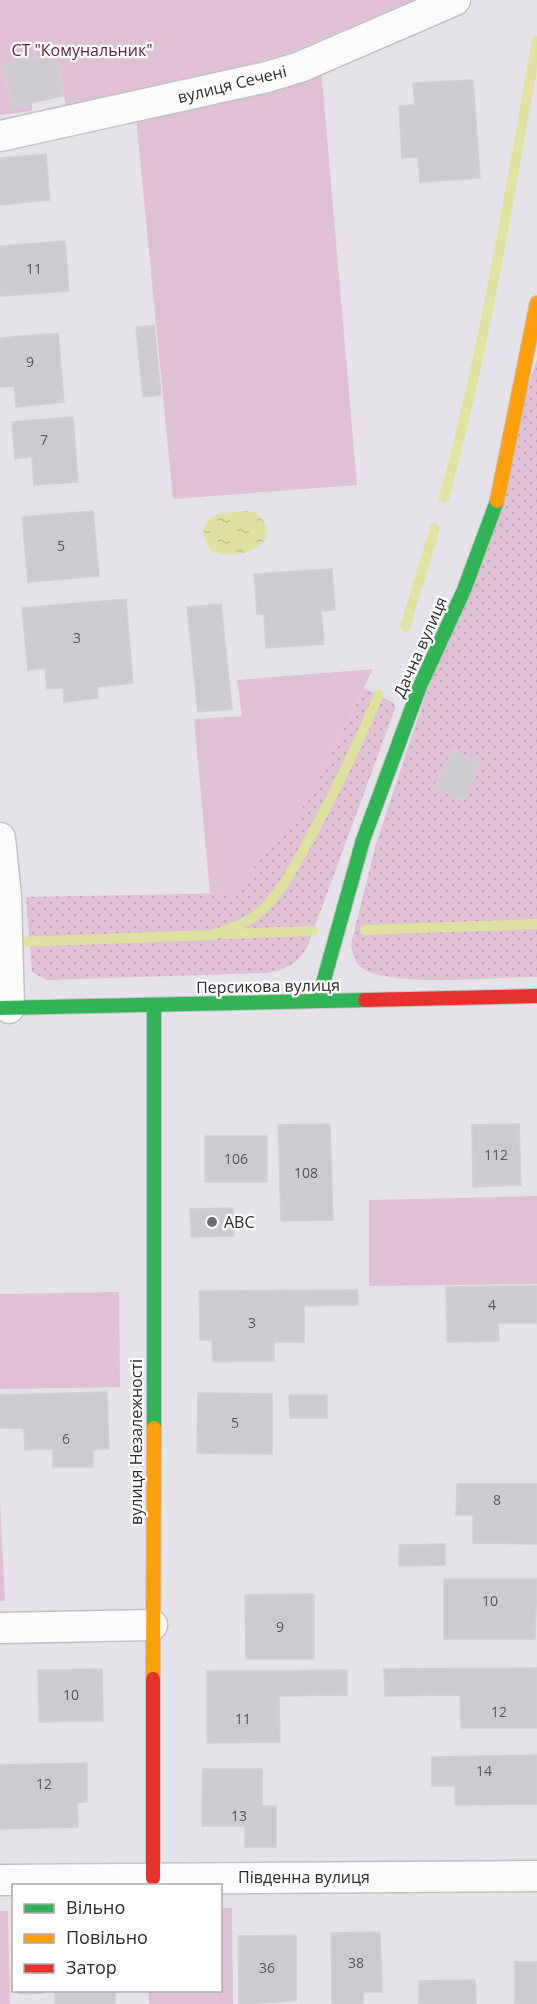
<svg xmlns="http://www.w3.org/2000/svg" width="537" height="2004" viewBox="0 0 537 2004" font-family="'Open Sans',sans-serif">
<defs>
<pattern id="grass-dots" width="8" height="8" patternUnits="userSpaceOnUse" patternTransform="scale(1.5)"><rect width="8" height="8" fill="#e0c0d4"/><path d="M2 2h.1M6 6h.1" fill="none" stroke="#c0a5b6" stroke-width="1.8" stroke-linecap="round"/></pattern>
<pattern id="water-ripples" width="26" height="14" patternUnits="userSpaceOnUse" patternTransform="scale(1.5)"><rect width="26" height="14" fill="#dfe2a0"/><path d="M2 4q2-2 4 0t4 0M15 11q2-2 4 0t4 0" fill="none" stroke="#c0c28a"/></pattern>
</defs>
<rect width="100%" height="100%" fill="#e5e3e9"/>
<!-- grass -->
<g fill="url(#grass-dots)">
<path d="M537,359v618c-37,0 -147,11 -175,-9 -8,-5 -9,-15 -11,-24l25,-100z"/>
<path d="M364,688l30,15 1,6 -87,236c-10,19 -22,25 -43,28l-218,7 -15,-8 -6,-75 207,-4 76,-94z"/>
</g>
<!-- garden -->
<g fill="#e0c0d4">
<polygon points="0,0 414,0 292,52 261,62 66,105 64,96 32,102 32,111 0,115"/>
<polygon points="321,68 357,485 173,499 136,117"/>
<polygon points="373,669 309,799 233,893 210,893 194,719 242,716 237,680"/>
<polygon points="537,1196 537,1284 369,1286 369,1200"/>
<polygon points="119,1292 120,1387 0,1389 0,1294"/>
<polygon points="0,1501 5,1601 0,1601"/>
<polygon points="221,1908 232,1908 233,2004 149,2004 149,1991 220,1990"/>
<polygon points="0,1911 8,1911 10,2004 0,2004"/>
</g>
<!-- water -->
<path fill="url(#water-ripples)" d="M245,511l11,2c35,30 -21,51 -46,37l-7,-14c1,-25 22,-23 42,-25z"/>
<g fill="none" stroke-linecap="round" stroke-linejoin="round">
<!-- stream -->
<g stroke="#dfe2a0" stroke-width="10">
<path d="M444,498c41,-150 65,-303 93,-457"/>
<polyline points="405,627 435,528"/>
<polyline points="365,930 537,924"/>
<polyline points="226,934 313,931"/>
<path d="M19,942l194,-7c15,-5 29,-10 42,-19 27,-21 41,-53 57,-82 25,-46 47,-92 67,-140"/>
</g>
</g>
<!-- building -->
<g fill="#cdcbd0" stroke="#d1cfd4" stroke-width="1.5">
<polygon points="56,54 64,96 12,107 3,64"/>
<polygon points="473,80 480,178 420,182 418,157 402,158 399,106 415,105 413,83"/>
<polygon points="46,154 50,200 0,205 0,158"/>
<polygon points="65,241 69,291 0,296 0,246"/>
<polygon points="154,325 161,395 143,397 136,327"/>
<polygon points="58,333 64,402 16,407 14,386 0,387 0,338"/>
<polygon points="73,417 78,482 34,485 32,457 15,459 12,422"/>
<polygon points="93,511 99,576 28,582 22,517"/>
<polygon points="332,569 335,610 321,611 324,644 266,648 264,614 257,614 254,574"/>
<polygon points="126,599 133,683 97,687 98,698 64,702 63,688 47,689 45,668 28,670 22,608"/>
<polygon points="221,604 232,709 198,712 187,607"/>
<polygon points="453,750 481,764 463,801 434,787"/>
<polygon points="330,1124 333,1220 281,1221 278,1125"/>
<polygon points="519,1124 521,1185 473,1187 472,1125"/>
<rect x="205" y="1136" width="62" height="46"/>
<polygon points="233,1208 234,1236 191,1237 190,1209"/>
<polygon points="537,1286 537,1323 498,1323 499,1341 447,1342 446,1287"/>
<polygon points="357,1290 358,1305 304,1306 304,1342 274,1342 274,1361 213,1362 212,1340 200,1340 199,1291"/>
<polygon points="107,1392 109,1449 93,1450 93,1467 53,1467 53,1449 25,1450 24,1428 0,1428 0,1395"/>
<polygon points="198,1393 272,1394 272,1454 197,1453"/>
<polygon points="289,1395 327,1395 327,1418 290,1418"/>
<polygon points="457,1484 537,1484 537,1544 473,1543 473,1515 456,1515"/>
<polygon points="445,1544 445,1565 399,1566 399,1545"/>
<polygon points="444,1579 537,1579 535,1639 444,1639"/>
<polygon points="314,1594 314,1659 246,1659 245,1595"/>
<polygon points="537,1668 537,1728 461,1728 460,1695 385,1696 384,1669"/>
<polygon points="102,1669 103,1721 39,1722 38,1670"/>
<polygon points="347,1670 347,1695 279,1696 280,1742 207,1743 207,1671"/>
<polygon points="537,1755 537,1804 455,1805 455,1786 432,1786 432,1757"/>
<polygon points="87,1763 87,1802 77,1803 78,1827 0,1829 0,1765"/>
<polygon points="203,1769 262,1769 262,1806 276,1806 276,1847 245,1847 245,1826 202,1826"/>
<polygon points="380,1932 382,1992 363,1992 363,2004 332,2004 331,1933"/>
<polygon points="296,1935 296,2001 239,2004 238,1936"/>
<rect x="515" y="1962" width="22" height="42"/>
<polygon points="475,1980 476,2004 419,2004 419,1981"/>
<polygon points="19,1990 44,1990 44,1993 19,1994"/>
<rect x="55" y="1990" width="60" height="14"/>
</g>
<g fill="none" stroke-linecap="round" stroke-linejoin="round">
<!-- street casing -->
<g stroke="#c2c2c4" stroke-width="33">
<g id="street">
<polyline points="0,136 267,77 300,67 455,0"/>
<polyline points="0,838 6,896 9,1008"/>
<polyline points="0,1628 152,1625"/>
<polyline points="0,1880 537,1876"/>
</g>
</g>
<!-- fast casing -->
<g stroke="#c2c2c4" stroke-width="16">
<g id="fast">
<polyline points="318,1001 363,840 420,686 464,590 497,501"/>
<polyline points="0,1008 365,1000"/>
<polyline points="154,1428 154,1005"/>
</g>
</g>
<!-- slow casing -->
<g stroke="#c2c2c4" stroke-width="16">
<g id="slow">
<polyline points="497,501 537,303"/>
<polyline points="153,1679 154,1428"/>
</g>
</g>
<!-- jam casing -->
<g stroke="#c2c2c4" stroke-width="16">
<g id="jam">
<polyline points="365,1000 537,996"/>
<polyline points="153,1878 153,1679"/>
</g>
</g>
<!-- street -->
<use href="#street" stroke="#fbfbfc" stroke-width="30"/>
<!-- fast -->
<use href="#fast" stroke="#30b455" stroke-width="14"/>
<!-- slow -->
<use href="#slow" stroke="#ff9f0a" stroke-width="14"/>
<!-- jam -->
<use href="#jam" stroke="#e5322d" stroke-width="14"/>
</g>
<!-- markers -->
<circle fill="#6d6c6e" stroke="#fff" stroke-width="2" cx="212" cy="1222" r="6"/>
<g text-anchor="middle" stroke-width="4.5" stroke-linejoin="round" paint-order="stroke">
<!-- number labels -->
<g font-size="14" fill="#565657">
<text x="34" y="274">11</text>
<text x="30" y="367">9</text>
<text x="44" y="445">7</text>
<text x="61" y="551">5</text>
<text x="77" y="643">3</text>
<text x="496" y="1160">112</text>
<text x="236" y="1164">106</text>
<text x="306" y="1178">108</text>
<text x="492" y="1310">4</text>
<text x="252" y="1328">3</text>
<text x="235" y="1428">5</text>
<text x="66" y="1444">6</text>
<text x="497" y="1505">8</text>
<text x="490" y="1606">10</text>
<text x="280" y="1632">9</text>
<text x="71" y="1700">10</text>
<text x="499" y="1717">12</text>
<text x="243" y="1724">11</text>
<text x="484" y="1776">14</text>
<text x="44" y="1789">12</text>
<text x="239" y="1821">13</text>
<text x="356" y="1968">38</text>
<text x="267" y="1973">36</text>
</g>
<!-- park labels -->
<g font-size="16" fill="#61233d" stroke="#fff">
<text x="82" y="56">СТ "Комунальник"</text>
</g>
<!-- street labels -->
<g font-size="16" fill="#2c2c2c" stroke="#fff">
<text transform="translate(232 84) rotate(-14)" y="6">вулиця Сечені</text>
<text transform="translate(420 647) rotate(-66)" y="6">Дачна вулиця</text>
<text transform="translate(268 986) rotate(-1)" y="6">Персикова вулиця</text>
<text transform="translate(136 1442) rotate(-90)" y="6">вулиця Незалежності</text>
<text x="304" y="1883">Південна вулиця</text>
</g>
<!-- poi labels -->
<g font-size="16" fill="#2c2c2c" stroke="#fff" text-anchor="start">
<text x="224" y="1228">ABC</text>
</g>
</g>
<!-- legend -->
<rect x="12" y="1884" width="210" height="108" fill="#ffffff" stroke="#ababab" stroke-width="1.5"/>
<rect x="24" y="1904" width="30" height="9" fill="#30b455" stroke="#ababab" stroke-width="1.5"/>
<text x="66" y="1914" font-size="18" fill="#2c2c2c">Вільно</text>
<rect x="24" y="1934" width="30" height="9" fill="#ff9f0a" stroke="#ababab" stroke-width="1.5"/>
<text x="66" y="1944" font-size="18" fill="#2c2c2c">Повільно</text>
<rect x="24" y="1964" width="30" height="9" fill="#e5322d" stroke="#ababab" stroke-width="1.5"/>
<text x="66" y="1974" font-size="18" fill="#2c2c2c">Затор</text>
</svg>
